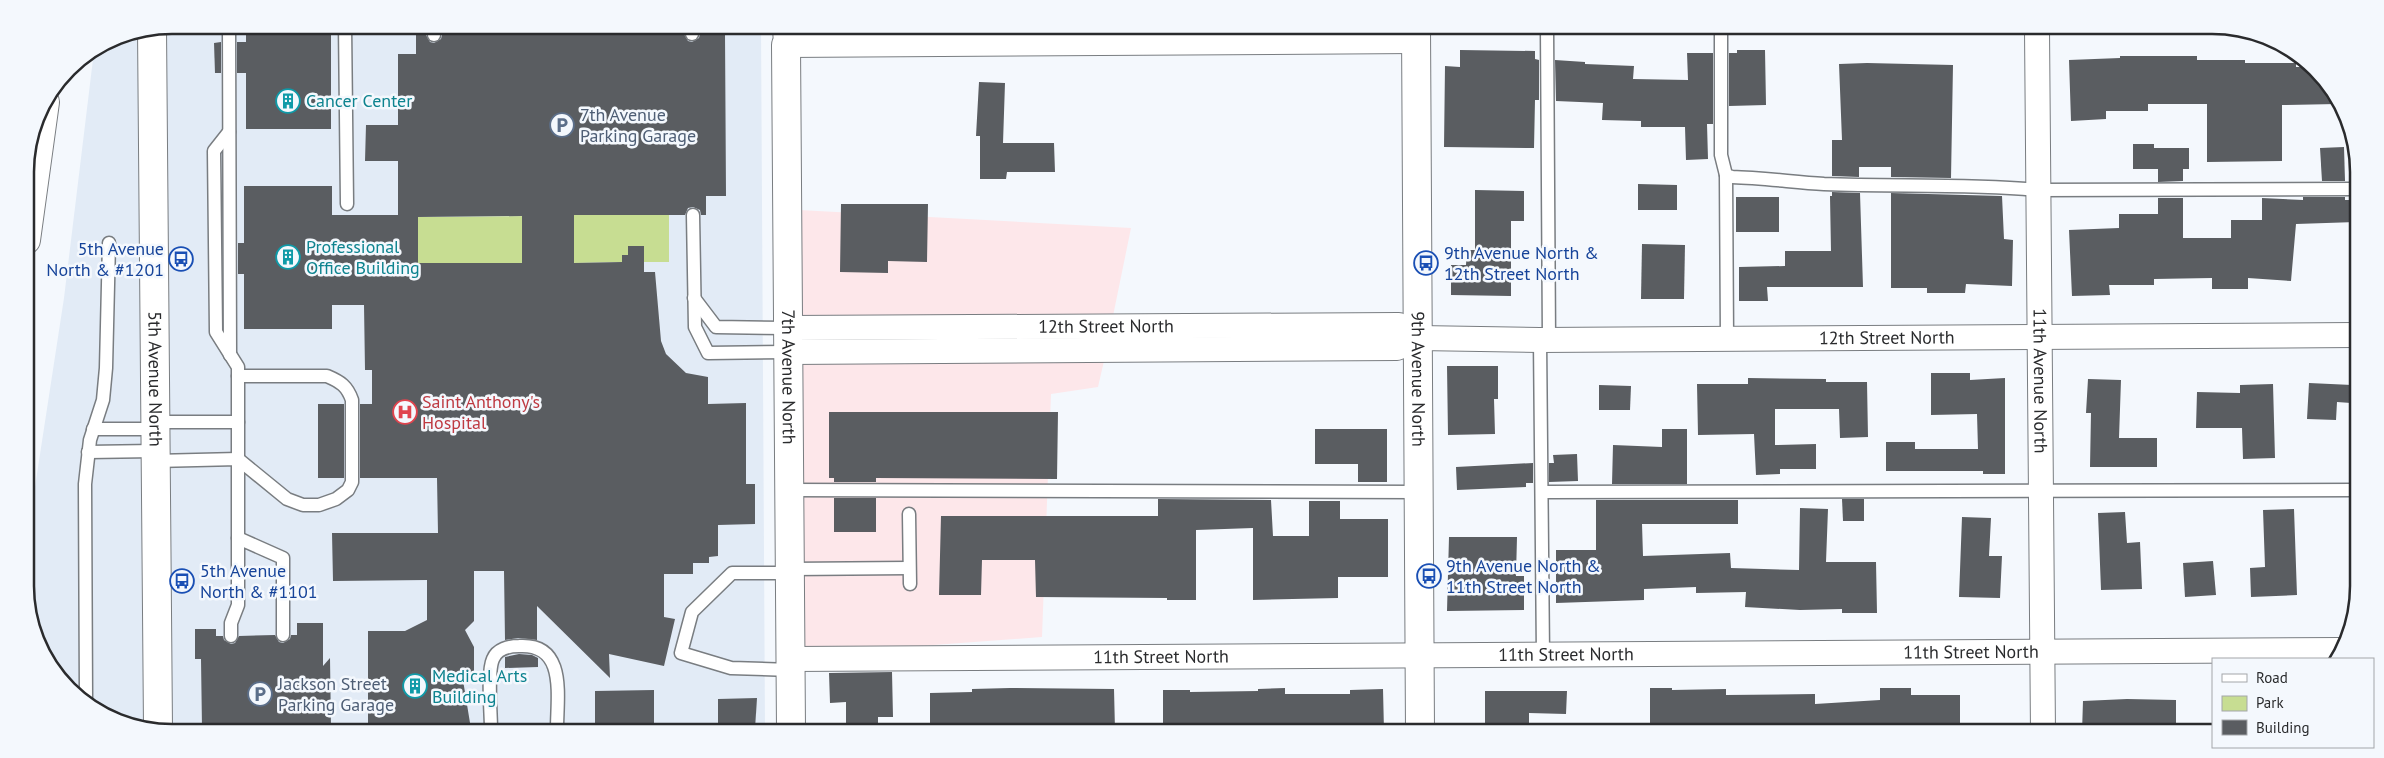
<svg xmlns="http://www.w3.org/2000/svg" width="2384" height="758" viewBox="0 0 2384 758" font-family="'PT Sans',sans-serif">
<rect width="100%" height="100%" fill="#f4f8fd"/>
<!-- commercial -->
<g fill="#fde7ea">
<polygon points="799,210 1131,228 1113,316 800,317"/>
<polygon points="1104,361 1098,387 1051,394 1042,637 893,648 803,648 801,362"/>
</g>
<!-- built -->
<polygon fill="#e2ebf6" points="172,25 761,26 765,729 134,728 62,683 28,615 27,539 64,298 94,51 116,36"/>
<!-- green -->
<g fill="#c7dd92">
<polygon points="574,215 669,215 669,262 644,262 644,246 628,246 628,255 622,262 574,263"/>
<polygon points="531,216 550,263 418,263 418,217"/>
</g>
<!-- building -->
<g fill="#5a5d61" fill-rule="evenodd">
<polygon points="246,25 331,25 331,129 246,129 246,73 237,73 237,42 246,42"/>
<path d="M684,34l4,7 4,1 7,-4 1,-4h25l1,162h-20v19h-5l-1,-5 -7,-3 -5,1 -3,7h-111v48l48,-1v-7h6v-9h16v26h11l6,69 5,13 20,19 22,4v27l38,-1v81h9v40l-37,1v31l-9,1v6h-16v11h-29v43l11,2 -11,47 -55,-12 1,24 -73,-72v34l-18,-2 -14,2 -1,-69h-30v50l-9,9 9,17v27h-12l9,55 -103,-1v-97h37l22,-11v-40l-94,1 -1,-48h106l-1,-55h-77v-74h12v-34h-7l-1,-65h-32v24h-88v-55h-6v-31h6v-57h88v29h66v-54h-33l1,-36h32v-71h18v-19h10l4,7 4,1 7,-4 1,-4zM522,216v47h-104v-46z"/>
<polygon points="221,42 221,73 215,73 214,43"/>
<polygon points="1460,50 1535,51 1535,59 1539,60 1539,100 1535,100 1534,148 1444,147 1445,66 1460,67"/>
<polygon points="1737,50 1765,50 1766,105 1729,106 1729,53 1737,53"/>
<polygon points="1687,53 1713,53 1713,124 1707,124 1708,159 1686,160 1685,127 1641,127 1641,121 1602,120 1603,103 1556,101 1555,60 1585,62 1585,64 1634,66 1633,79 1688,80"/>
<polygon points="2120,56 2197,56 2197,60 2245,60 2245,63 2296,63 2296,67 2310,67 2322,75 2337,104 2282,105 2282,161 2207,162 2207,104 2148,104 2148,111 2106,111 2106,119 2071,121 2069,60 2120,58"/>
<polygon points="1867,63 1953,65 1951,178 1891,177 1891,167 1859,167 1859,177 1832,176 1832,140 1842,140 1839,64"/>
<polygon points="979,82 1005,83 1003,143 1054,143 1055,172 1007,172 1006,179 980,179 980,136 976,136"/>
<polygon points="2133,144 2154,144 2154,148 2189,148 2189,169 2183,169 2183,181 2158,182 2158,169 2133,169"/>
<polygon points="2344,147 2345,181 2322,181 2320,148"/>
<polygon points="1638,184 1677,185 1677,210 1638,210"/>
<polygon points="1475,190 1524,191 1524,221 1511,221 1511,296 1451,295 1451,265 1466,265 1467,250 1475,250"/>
<polygon points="1832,192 1860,193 1863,287 1767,287 1768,301 1739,301 1739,267 1785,266 1785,251 1831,251 1830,196 1832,196"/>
<polygon points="1891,193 2002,196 2004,239 2013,240 2012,286 1966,284 1965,293 1927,293 1927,288 1891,288"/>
<rect x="1736" y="197" width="43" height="35"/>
<polygon points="2303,197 2345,197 2345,200 2356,200 2356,222 2296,224 2291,281 2248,278 2248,289 2212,289 2212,278 2154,279 2154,285 2109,285 2110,295 2072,296 2069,230 2119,228 2119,214 2158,214 2158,198 2183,198 2183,238 2231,238 2231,220 2262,220 2262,198 2303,200"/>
<polygon points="841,204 928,204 927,262 888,261 888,273 840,272"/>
<polygon points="1642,244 1685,245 1684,299 1641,299"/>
<polygon points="1447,366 1498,366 1498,399 1494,399 1495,434 1448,435"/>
<polygon points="1931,373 1970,373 1970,380 2005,378 2005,474 1983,474 1983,471 1886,471 1886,442 1915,442 1915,449 1978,449 1977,414 1931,415"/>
<polygon points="1748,378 1826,379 1826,382 1867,382 1868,437 1840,438 1839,409 1775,409 1775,445 1816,444 1816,469 1780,469 1780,474 1756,475 1754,434 1698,435 1697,384 1748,384"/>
<polygon points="2088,379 2121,380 2119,438 2157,438 2157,467 2090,467 2091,413 2086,413"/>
<polygon points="2309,383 2352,385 2351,403 2337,402 2336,420 2307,419"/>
<polygon points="2273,384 2275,458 2243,459 2242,428 2196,428 2197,392 2240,393 2240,385"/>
<polygon points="1599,385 1631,386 1630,410 1599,410"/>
<rect x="318" y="404" width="26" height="74"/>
<polygon points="829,412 1058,412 1057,479 876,478 876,482 834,482 834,478 829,478"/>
<polygon points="1315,429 1387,429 1387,482 1358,482 1358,464 1315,464"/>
<polygon points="1662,429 1687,429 1687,484 1612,484 1613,445 1662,447"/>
<polygon points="1577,454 1578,481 1549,482 1549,463 1554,463 1553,455"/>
<polygon points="1533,463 1533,483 1526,483 1526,487 1457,490 1456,467"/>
<rect x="834" y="498" width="42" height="34"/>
<polygon points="1158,499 1271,500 1273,536 1309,536 1309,501 1340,501 1340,519 1388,519 1388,577 1338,577 1338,598 1253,600 1253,528 1196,530 1196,600 1167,600 1167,598 1036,597 1035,560 982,560 981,595 939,595 941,516 1158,516"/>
<polygon points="1842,499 1864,499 1864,521 1843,521"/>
<polygon points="1596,500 1738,500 1738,524 1642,524 1643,556 1730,553 1731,568 1799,570 1800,508 1828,509 1826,562 1876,562 1877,613 1842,613 1842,609 1800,610 1745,607 1746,592 1696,593 1696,587 1644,589 1644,600 1556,603 1556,550 1596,550"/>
<polygon points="2294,509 2297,595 2251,597 2250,568 2265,567 2263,510"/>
<polygon points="2125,512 2127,543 2140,542 2142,589 2101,590 2098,513"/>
<polygon points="1962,517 1991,518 1989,556 2002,556 2000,598 1959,597"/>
<polygon points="1449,537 1517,537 1516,576 1524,576 1524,610 1447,611"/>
<polygon points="2213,561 2216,595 2185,597 2183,563"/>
<polygon points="297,623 323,623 323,666 330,658 331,728 202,728 201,659 195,659 195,629 216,629 216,636 223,636 224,640 231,644 235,643 239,636 275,635 279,642 283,643 290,639 291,635 297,635"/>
<polygon points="519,654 532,655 538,658 538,667 505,668 505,657"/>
<polygon points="892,672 893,717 878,717 878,730 846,730 846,702 830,703 829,673"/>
<polygon points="1010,688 1114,689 1115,730 930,730 930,693 972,692 972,689"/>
<polygon points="1285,688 1285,694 1350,694 1350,690 1383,689 1384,731 1163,730 1163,690 1190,690 1190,692 1258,691 1258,689"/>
<polygon points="1650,688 1672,688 1672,690 1726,689 1726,695 1815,694 1815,704 1880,700 1880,688 1911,688 1911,695 1960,695 1960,732 1881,732 1881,730 1852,732 1695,731 1695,726 1650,726"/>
<polygon points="654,690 654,729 595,729 595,691"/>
<polygon points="1485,691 1567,691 1566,714 1529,713 1529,731 1485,731"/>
<polygon points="757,698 755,729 718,729 718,699"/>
<polygon points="2127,699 2176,700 2176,733 2082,732 2083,701"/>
</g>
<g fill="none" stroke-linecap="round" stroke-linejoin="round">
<!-- lane casing -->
<g stroke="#797d81" stroke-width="15">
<g id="lane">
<polyline points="229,25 230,355"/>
<polyline points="345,25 347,204"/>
<polyline points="434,26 434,35"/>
<polyline points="692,26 692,34"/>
<polyline points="1547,28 1549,340"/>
<path d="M1721,29v126l5,20 6,2c31,1 61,5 92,7 71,3 143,-1 214,6l318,-1"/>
<polyline points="229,132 214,151 216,332 238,367 238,538"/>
<polyline points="1726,175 1727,339"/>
<polyline points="693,215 695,327 708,353 789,352"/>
<polyline points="694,298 716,327 788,328"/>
<polyline points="1540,340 1543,655"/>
<polyline points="154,422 238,422"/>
<polyline points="93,429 154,429"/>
<polyline points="88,452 154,451"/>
<path d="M155,461l83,-2 49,40 16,6h16l17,-6 12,-9 4,-8v-82c-5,-14 -11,-18 -25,-24h-89"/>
<polyline points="790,490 1418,492"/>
<polyline points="1543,492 2355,490"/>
<polyline points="909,514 910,584"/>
<polyline points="790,569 909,568"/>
<polyline points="790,573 732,573 692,612 681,653 731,668 791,670"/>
<polyline points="231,636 231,623 238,605 238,538 283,558 283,635"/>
<polyline points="86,698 85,484 90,440 103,400 106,368 109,243"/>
<path d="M491,729c0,-16 -4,-57 2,-70 4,-10 16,-13 26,-13 48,-3 38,50 38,83"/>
</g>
</g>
<!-- street casing -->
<g stroke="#797d81" stroke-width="26">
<g id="street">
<polyline points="785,27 786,45 1416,41"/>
<path id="s1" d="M2037,30l6,702"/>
<path id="s2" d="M788,328l611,-3 20,13"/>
<path id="s3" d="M789,352l608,-4 22,-10 121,2 815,-5"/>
<path id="s4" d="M791,659l1551,-9"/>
</g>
</g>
<!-- secondary casing -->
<g stroke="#797d81" stroke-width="30">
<g id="secondary">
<path id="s5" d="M1416,28l4,703"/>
<path id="s6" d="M786,45l5,684"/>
</g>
</g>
<!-- primary casing -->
<g stroke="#797d81" stroke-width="30">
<g id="primary">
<path id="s7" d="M152,29l6,699"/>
</g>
</g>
<!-- highway casing -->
<g stroke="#797d81" stroke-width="30">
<polyline id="highway" points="26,240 45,102"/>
</g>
<!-- lane -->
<use href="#lane" stroke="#fff" stroke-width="12"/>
<!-- street -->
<use href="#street" stroke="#fff" stroke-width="24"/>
<!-- secondary -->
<use href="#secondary" stroke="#fff" stroke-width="28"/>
<!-- primary -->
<use href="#primary" stroke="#fff" stroke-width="28"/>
<!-- highway -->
<use href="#highway" stroke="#fff" stroke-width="28"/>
</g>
<!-- icons -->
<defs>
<g id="building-ring" transform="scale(1.25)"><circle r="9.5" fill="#f4f8fd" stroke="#0f9aa8" stroke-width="1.5"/><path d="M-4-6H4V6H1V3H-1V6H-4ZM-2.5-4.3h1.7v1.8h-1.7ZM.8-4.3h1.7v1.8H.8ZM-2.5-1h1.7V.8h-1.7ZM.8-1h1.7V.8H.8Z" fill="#0f9aa8"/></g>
<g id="parking-ring" transform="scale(1.25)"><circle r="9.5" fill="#f4f8fd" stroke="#5c6f8a" stroke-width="1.5"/><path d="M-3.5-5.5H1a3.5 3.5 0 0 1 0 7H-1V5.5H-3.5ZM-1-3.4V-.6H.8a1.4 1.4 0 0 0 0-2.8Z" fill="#5c6f8a"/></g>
<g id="bus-ring" transform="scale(1.25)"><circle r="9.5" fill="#f4f8fd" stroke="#1a4fb4" stroke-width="1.5"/><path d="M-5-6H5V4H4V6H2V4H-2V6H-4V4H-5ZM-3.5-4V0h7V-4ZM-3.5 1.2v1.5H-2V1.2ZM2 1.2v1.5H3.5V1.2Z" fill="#1a4fb4"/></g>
<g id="hospital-ring" transform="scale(1.25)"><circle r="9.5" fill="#f4f8fd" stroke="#e0444e" stroke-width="1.5"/><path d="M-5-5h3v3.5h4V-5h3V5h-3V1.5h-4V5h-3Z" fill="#e0444e"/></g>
</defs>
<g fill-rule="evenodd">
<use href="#building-ring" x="288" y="101"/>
<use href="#parking-ring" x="562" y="125"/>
<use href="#building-ring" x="288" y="257"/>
<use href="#bus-ring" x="181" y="259"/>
<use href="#bus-ring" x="1426" y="263"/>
<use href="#hospital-ring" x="405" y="412"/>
<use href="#bus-ring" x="1429" y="576"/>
<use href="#bus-ring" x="182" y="581"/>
<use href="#building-ring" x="415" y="686"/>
<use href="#parking-ring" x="260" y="694"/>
</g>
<g text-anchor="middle" stroke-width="5" stroke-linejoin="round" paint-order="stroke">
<!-- culture labels -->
<g font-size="18" fill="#0d838f" stroke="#f4f8fd" text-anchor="start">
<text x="306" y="107">Cancer Center</text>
<text x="306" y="253">Professional<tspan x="306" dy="21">Office Building</tspan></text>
<text x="432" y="682">Medical Arts<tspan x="432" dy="21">Building</tspan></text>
</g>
<!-- service labels -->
<g font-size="18" fill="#4e5e75" stroke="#f4f8fd" text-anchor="start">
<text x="580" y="121">7th Avenue<tspan x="580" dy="21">Parking Garage</tspan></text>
<text x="278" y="690">Jackson Street<tspan x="278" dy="21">Parking Garage</tspan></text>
</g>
<!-- transit labels -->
<g font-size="18" fill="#164399" stroke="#f4f8fd" text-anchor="start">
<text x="164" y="255" text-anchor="end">5th Avenue<tspan x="164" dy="21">North &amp; #1201</tspan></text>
<text x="1444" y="259">9th Avenue North &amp;<tspan x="1444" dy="21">12th Street North</tspan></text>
<text x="1446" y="572">9th Avenue North &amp;<tspan x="1446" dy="21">11th Street North</tspan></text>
<text x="200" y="577">5th Avenue<tspan x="200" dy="21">North &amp; #1101</tspan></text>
</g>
<!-- street labels -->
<g font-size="18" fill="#2a2b2d" stroke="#f4f8fd">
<text dy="6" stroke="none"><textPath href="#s2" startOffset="318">12th Street North</textPath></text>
<text dy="6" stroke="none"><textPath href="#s3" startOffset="1100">12th Street North</textPath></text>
<text dy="6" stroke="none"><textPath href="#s7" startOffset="350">5th Avenue North</textPath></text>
<text dy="6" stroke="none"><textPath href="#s6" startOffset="332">7th Avenue North</textPath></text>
<text dy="6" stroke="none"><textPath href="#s5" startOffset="351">9th Avenue North</textPath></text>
<text dy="6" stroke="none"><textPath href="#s1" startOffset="351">11th Avenue North</textPath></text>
<text dy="6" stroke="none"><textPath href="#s4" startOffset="1180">11th Street North</textPath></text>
<text dy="6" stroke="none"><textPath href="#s4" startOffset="775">11th Street North</textPath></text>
<text dy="6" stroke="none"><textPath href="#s4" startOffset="370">11th Street North</textPath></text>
</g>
<!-- health labels -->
<g font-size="18" fill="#be3a42" stroke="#f4f8fd" text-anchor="start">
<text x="422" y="408">Saint Anthony's<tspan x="422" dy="21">Hospital</tspan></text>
</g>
</g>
<!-- crop -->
<path d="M0 0H2384V758H0ZM172 34H2212A138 138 0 0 1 2350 172V586A138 138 0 0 1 2212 724H172A138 138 0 0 1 34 586V172A138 138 0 0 1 172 34Z" fill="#f4f8fd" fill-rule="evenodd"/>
<path fill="none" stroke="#2a2b2d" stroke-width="2.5" d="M172 34H2212A138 138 0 0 1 2350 172V586A138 138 0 0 1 2212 724H172A138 138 0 0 1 34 586V172A138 138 0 0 1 172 34Z"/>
<!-- legend -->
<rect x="2212" y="658" width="162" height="90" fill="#f4f8fd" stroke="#a3a6aa"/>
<rect x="2222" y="674" width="25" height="8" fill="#ffffff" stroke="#a3a6aa"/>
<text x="2256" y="683" font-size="15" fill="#2a2b2d">Road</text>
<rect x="2222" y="696" width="25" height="15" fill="#c7dd92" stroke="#a3a6aa"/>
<text x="2256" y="708" font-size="15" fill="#2a2b2d">Park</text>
<rect x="2222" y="720" width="25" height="15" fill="#5a5d61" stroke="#a3a6aa"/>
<text x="2256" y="733" font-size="15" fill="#2a2b2d">Building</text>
</svg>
